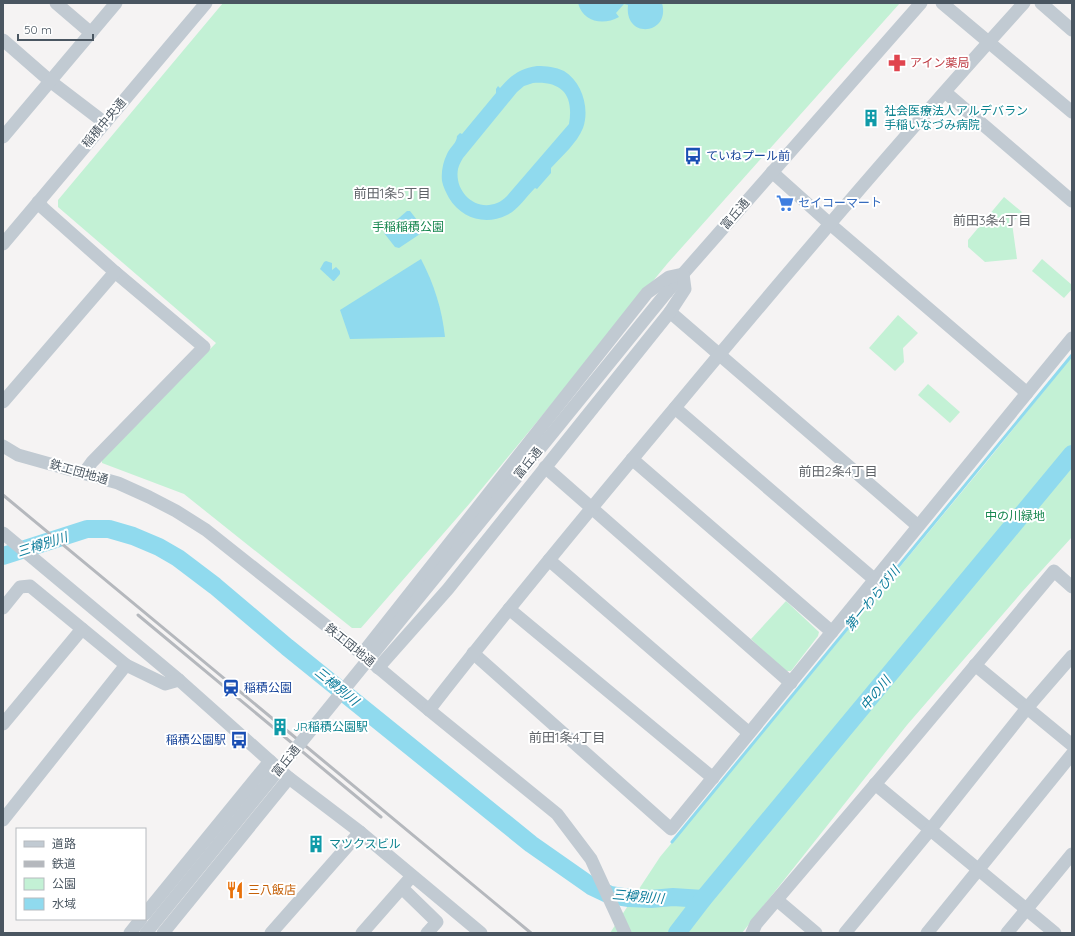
<svg xmlns="http://www.w3.org/2000/svg" width="1075" height="936" viewBox="0 0 1075 936" font-family="Quicksand,'Noto Sans JP',sans-serif">
<rect width="100%" height="100%" fill="#f5f3f3"/>
<!-- green -->
<g fill="#c3f1d5">
<polygon points="223,3 900,3 667,264 470,503 361,628 352,628 184,494 102,463 102,460 216,343 58,207 58,200"/>
<polygon points="1004,197 1022,212 1012,223 1017,259 985,262 968,247 968,240"/>
<polygon points="1042,259 1072,285 1072,289 1064,298 1032,271"/>
<polygon points="898,315 918,333 903,348 904,362 895,371 869,348"/>
<polygon points="1072,356 1072,537 1022,592 907,725 742,933 610,933 660,857 985,464"/>
<polygon points="928,384 960,412 950,423 918,395"/>
<polygon points="786,601 819,632 818,636 791,671 785,671 751,639"/>
</g>
<!-- water -->
<g fill="#90daee" fill-rule="evenodd">
<path d="M578,3h84c9,32 -38,37 -34,2l-4,-1 -8,9 3,4c-16,9 -36,5 -41,-14z"/>
<path d="M537,66c9,0 19,1 27,5 18,11 26,37 19,57 -6,15 -21,28 -32,40v5l-14,16 -2,-1c-9,9 -17,22 -28,27 -22,11 -46,3 -58,-17 -3,-6 -6,-11 -7,-17 -1,-9 1,-19 5,-27 3,-7 10,-11 10,-18l3,-3 2,1 34,-41v-4l2,-3 2,2c11,-13 21,-20 37,-22zM533,83c29,-2 41,12 36,41l-62,72c-3,3 -7,6 -10,7 -22,9 -43,-12 -39,-34 1,-4 3,-8 5,-11l54,-66 7,-6z"/>
<polygon points="407,211 410,211 424,229 423,232 399,248 395,247 384,233 385,230"/>
<path d="M421,259c13,25 21,50 24,78l-95,2 -10,-29z"/>
<polygon points="326,261 332,263 332,270 336,267 340,271 340,274 334,281 333,281 320,269 324,262"/>
</g>
<g fill="none" stroke-linecap="round" stroke-linejoin="round">
<!-- stream -->
<polyline stroke="#90daee" stroke-width="3" points="672,842 1072,355"/>
<!-- river -->
<g stroke="#90daee" stroke-width="18">
<polyline points="3,556 87,529 109,529 133,536 159,547 178,558 215,586 287,647 531,844 591,886 610,895 629,898 651,899 673,897 703,899"/>
<polyline points="677,933 703,899 1072,454"/>
</g>
<!-- minor -->
<g stroke="#c1cad2" stroke-width="13">
<polyline points="56,3 91,33"/>
<polyline points="942,3 1072,112"/>
<polyline points="1041,3 1072,30"/>
<polyline points="3,40 50,81 105,123"/>
<polyline points="945,92 1072,201"/>
<polyline points="3,137 116,3"/>
<polyline points="772,172 830,224 1027,393"/>
<polyline points="38,202 43,208 115,272 204,347 92,462 84,473"/>
<polyline points="3,244 206,3"/>
<polyline points="667,292 921,3"/>
<polyline points="670,312 918,526"/>
<polyline points="3,402 115,272"/>
<polyline points="675,408 875,580"/>
<polyline points="3,446 18,455 118,483 149,497 176,511 206,530 362,654 429,710 557,814 591,859 625,933"/>
<polyline points="632,459 832,632"/>
<polyline points="545,467 791,683"/>
<polyline points="3,533 179,680 289,778 360,832 481,933"/>
<polyline points="549,560 749,733"/>
<polyline points="3,608 20,587 30,586 126,665 165,684 179,680"/>
<polyline points="509,609 713,778"/>
<polyline points="473,653 671,829 1072,338"/>
<polyline points="362,654 647,293 669,277 683,274"/>
<polyline points="975,665 1072,745"/>
<polyline points="378,668 448,589 670,312 685,289 683,274"/>
<path d="M429,710c73,-94 149,-186 225,-277 121,-146 243,-290 370,-430"/>
<polyline points="3,724 82,629"/>
<polyline points="875,784 1055,933"/>
<polyline points="3,820 126,665"/>
<polyline points="402,888 437,922 427,933"/>
<polyline points="777,900 816,933"/>
<polyline points="145,914 270,761"/>
<polyline points="130,933 141,919"/>
<polyline points="163,933 289,778"/>
<polyline points="271,933 360,832"/>
<polyline points="362,933 412,876"/>
<polyline points="752,933 756,924 900,755 1054,571 1072,587"/>
<polyline points="845,933 930,830 1027,708 1072,656"/>
<polyline points="927,933 1072,754"/>
<polyline points="1007,933 1072,854"/>
</g>
<!-- rail -->
<g stroke="#b5b8bd" stroke-width="3">
<polyline points="3,495 531,933"/>
<polyline points="138,615 381,817"/>
</g>
<!-- minor-bridge -->
<polyline stroke="#c1cad2" stroke-width="13" points="146,933 667,292"/>
</g>
<!-- icons -->
<defs>
<g id="pharmacy-bare" transform="scale(1.38)"><path d="M-2-6h4v4h4v4h-4v4h-4v-4h-4v-4h4Z" fill="#e0444e" stroke="#fff" stroke-width="2.5" paint-order="stroke"/></g>
<g id="building-bare" transform="scale(1.38)"><path d="M-4-6H4V6H1V3H-1V6H-4ZM-2.5-4.3h1.7v1.8h-1.7ZM.8-4.3h1.7v1.8H.8ZM-2.5-1h1.7V.8h-1.7ZM.8-1h1.7V.8H.8Z" fill="#0f9aa8" stroke="#fff" stroke-width="2.5" paint-order="stroke"/></g>
<g id="bus-bare" transform="scale(1.38)"><path d="M-5-6H5V4H4V6H2V4H-2V6H-4V4H-5ZM-3.5-4V0h7V-4ZM-3.5 1.2v1.5H-2V1.2ZM2 1.2v1.5H3.5V1.2Z" fill="#1a4fb4" stroke="#fff" stroke-width="2.5" paint-order="stroke"/></g>
<g id="supermarket-bare" transform="scale(1.38)"><path d="M-6-5.5h2.5l.6 2H6L4.5 2H-2.5L-4.4-4H-6ZM-1.5 3.2a1.3 1.3 0 1 0 .1 0ZM3 3.2a1.3 1.3 0 1 0 .1 0Z" fill="#3f7fe0" stroke="#fff" stroke-width="2.5" paint-order="stroke"/></g>
<g id="station-bare" transform="scale(1.38)"><path d="M-3-6H3Q5-6 5-4V2Q5 4 3 4L4.5 6H3L1.5 4h-3L-3 6H-4.5L-3 4Q-5 4-5 2V-4Q-5-6-3-6ZM-3.5-4v3h7v-3ZM-3.5 1v1.5H-2V1ZM2 1v1.5H3.5V1Z" fill="#1a4fb4" stroke="#fff" stroke-width="2.5" paint-order="stroke"/></g>
<g id="restaurant-bare" transform="scale(1.38)"><path d="M-5-6h1v4h1v-4h1v4h1v-4h1v5L-1.5 .5V6h-2V.5L-5-1ZM5-6V6H3V1.5H1.5Q1.5-4 5-6Z" fill="#e8710a" stroke="#fff" stroke-width="2.5" paint-order="stroke"/></g>
</defs>
<g fill-rule="evenodd">
<use href="#pharmacy-bare" x="897" y="63"/>
<use href="#building-bare" x="871" y="118"/>
<use href="#bus-bare" x="693" y="156"/>
<use href="#supermarket-bare" x="785" y="203"/>
<use href="#station-bare" x="231" y="688"/>
<use href="#building-bare" x="280" y="727"/>
<use href="#bus-bare" x="239" y="740"/>
<use href="#building-bare" x="316" y="844"/>
<use href="#restaurant-bare" x="235" y="890"/>
</g>
<g text-anchor="middle" stroke-width="4" stroke-linejoin="round" paint-order="stroke">
<!-- health labels -->
<g font-size="12" fill="#be3a42" stroke="#fff" text-anchor="start">
<text x="910" y="67">アイン薬局</text>
</g>
<!-- culture labels -->
<g font-size="12" fill="#0d838f" stroke="#fff" text-anchor="start">
<text x="884" y="115">社会医療法人アルデバラン<tspan x="884" dy="14">手稲いなづみ病院</tspan></text>
<text x="293" y="731">JR稲積公園駅</text>
<text x="329" y="848">マツクスビル</text>
</g>
<!-- street labels -->
<g font-size="12" fill="#4a5661" stroke="#fff">
<text transform="translate(104 123) rotate(-50)" y="4">稲積中央通</text>
<text transform="translate(735 214) rotate(-49)" y="4">富丘通</text>
<text transform="translate(528 463) rotate(-51)" y="4">富丘通</text>
<text transform="translate(79 472) rotate(16)" y="4">鉄工団地通</text>
<text transform="translate(350 645) rotate(39)" y="4">鉄工団地通</text>
<text transform="translate(286 761) rotate(-51)" y="4">富丘通</text>
</g>
<!-- transit labels -->
<g font-size="12" fill="#164399" stroke="#fff" text-anchor="start">
<text x="706" y="160">ていねプール前</text>
<text x="244" y="692">稲積公園</text>
<text x="226" y="744" text-anchor="end">稲積公園駅</text>
</g>
<!-- shop labels -->
<g font-size="12" fill="#366cbe" stroke="#fff" text-anchor="start">
<text x="798" y="207">セイコーマート</text>
</g>
<!-- park labels -->
<g font-size="12" fill="#17864f" stroke="#fff">
<text x="408" y="231">手稲稲積公園</text>
<text x="1015" y="520">中の川緑地</text>
</g>
<!-- food labels -->
<g font-size="12" fill="#c56008" stroke="#fff" text-anchor="start">
<text x="248" y="894">三八飯店</text>
</g>
<!-- neighbourhood labels -->
<g font-size="13" fill="#5f6368" stroke="#fff">
<text x="392" y="198">前田1条5丁目</text>
<text x="992" y="225">前田3条4丁目</text>
<text x="838" y="476">前田2条4丁目</text>
<text x="567" y="742">前田1条4丁目</text>
</g>
<!-- water labels -->
<g font-size="13" font-style="italic" fill="#0c7c9b" stroke="#fff">
<text transform="translate(42 544) rotate(-18)" y="5">三樽別川</text>
<text transform="translate(872 598) rotate(-51)" y="5">第一わらび川</text>
<text transform="translate(337 686) rotate(39)" y="5">三樽別川</text>
<text transform="translate(875 693) rotate(-51)" y="5">中の川</text>
<text transform="translate(638 896) rotate(5)" y="5">三樽別川</text>
</g>
</g>
<!-- border -->
<rect width="1075" height="936" fill="none" stroke="#4a5661" stroke-width="8"/>
<!-- legend -->
<rect x="16" y="828" width="130" height="92" fill="#ffffff" stroke="#b7bbc0"/>
<rect x="24" y="841" width="20" height="6" fill="#c1cad2" stroke="#b7bbc0"/>
<text x="52" y="848" font-size="12" fill="#4a5661">道路</text>
<rect x="24" y="861" width="20" height="6" fill="#b5b8bd" stroke="#b7bbc0"/>
<text x="52" y="868" font-size="12" fill="#4a5661">鉄道</text>
<rect x="24" y="878" width="20" height="12" fill="#c3f1d5" stroke="#b7bbc0"/>
<text x="52" y="888" font-size="12" fill="#4a5661">公園</text>
<rect x="24" y="898" width="20" height="12" fill="#90daee" stroke="#b7bbc0"/>
<text x="52" y="908" font-size="12" fill="#4a5661">水域</text>
<!-- scale -->
<path d="M18 34v6h75v-6" fill="none" stroke="#4a5661" stroke-width="2"/>
<text x="24" y="34" font-size="12" fill="#4a5661" stroke="#ffffff" stroke-width="3" paint-order="stroke">50 m</text>
</svg>
